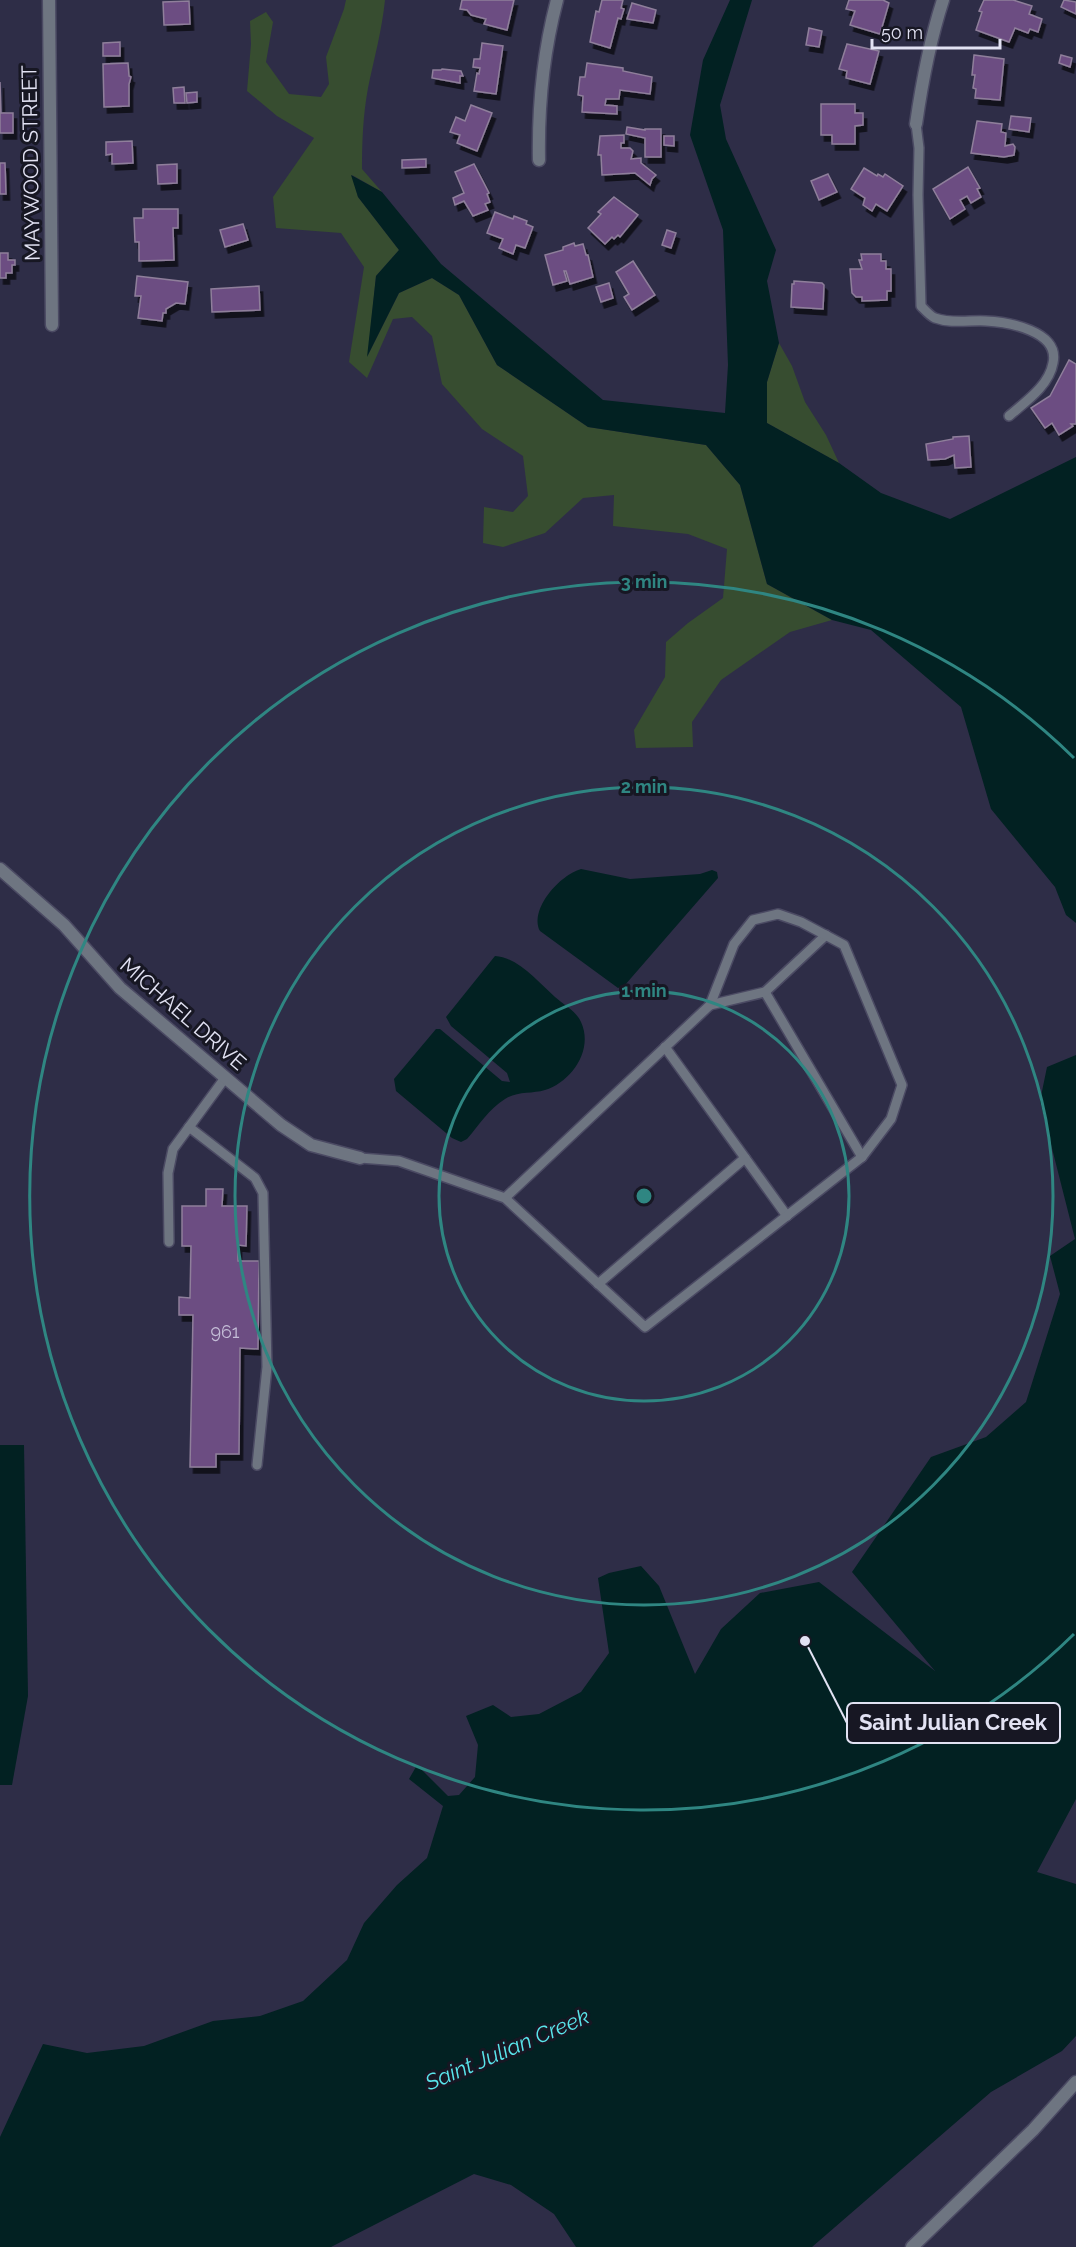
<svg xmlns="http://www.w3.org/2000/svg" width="1076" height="2247" viewBox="0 0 1076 2247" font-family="Raleway,sans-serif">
<defs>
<filter id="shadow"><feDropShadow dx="3.5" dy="6" stdDeviation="0" flood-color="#0009"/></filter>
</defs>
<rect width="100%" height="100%" fill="#2e2d47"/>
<!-- green -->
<g fill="#374d30">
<path d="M346,0h39c-3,30 -11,59 -17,88 -5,27 -6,54 -6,81l20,23 -30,-17 6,22 41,53 -23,26 -8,79 31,-62 33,-15 27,17 38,70 91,62 118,18 34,40 27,99 65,36 -42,12 -69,48 -29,42 1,25 -57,1 -2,-18 31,-53 1,-35 22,-19 35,-25 4,-49 -39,-15 -75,-8 1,-31 -31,3 -38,35 -42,14 -20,-4 1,-36 29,5 15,-16 -5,-40 -41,-27 -40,-45 -10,-48 -20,-19 -19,2 -26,59 -18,-16 15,-95 -23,-34 -65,-5 -3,-31 41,-59 -37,-22 -30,-25 4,-47 -1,-23 16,-9 7,10 -7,40 23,32 32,3 8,-13 -3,-27 18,-48z"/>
<polygon points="779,343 792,366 805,402 826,435 839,463 767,423 767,382"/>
</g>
<!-- water -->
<g fill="#022122">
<polygon points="730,0 752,0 720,105 726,139 776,250 767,281 779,343 767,382 767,423 839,463 881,493 950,519 1076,457 1076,923 1066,915 1055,887 991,809 961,707 871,630 832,620 767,584 740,485 706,445 588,427 497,365 459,295 432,278 399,293 367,357 376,276 399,250 358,197 351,175 382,192 441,264 603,400 725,413 728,365 723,230 690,135 703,60"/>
<path d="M581,869l49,10 70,-5 12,-4 5,2 1,6 -93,107 -7,3 -78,-57c-11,-22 20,-56 41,-62z"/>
<path d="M495,956c23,1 44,27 60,41 8,7 22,15 26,25 13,28 -10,60 -36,68 -13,4 -28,1 -40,9 -16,10 -26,26 -38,40l-6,3 -9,-4 -56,-47 -2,-12 42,-50h4l62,52 8,1 -3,-9 -56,-47 -5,-9z"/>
<polygon points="1076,1055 1076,1799 1037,1872 1076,1884 1076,2036 1062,2051 991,2092 812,2247 576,2247 554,2214 511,2185 474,2174 331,2247 0,2247 0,2137 43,2044 87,2053 144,2046 213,2021 260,2016 303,2001 347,1960 364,1923 397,1885 427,1858 443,1806 409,1779 417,1765 448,1796 459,1795 475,1777 478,1745 466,1716 493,1705 511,1717 539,1714 581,1692 609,1653 598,1578 609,1573 641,1566 659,1586 695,1674 721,1629 760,1593 819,1582 935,1671 852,1572 931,1457 986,1437 1026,1402 1060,1294 1050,1256 1075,1239 1040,1101 1047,1067"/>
<polygon points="0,1445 24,1445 28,1696 12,1785 0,1785"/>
</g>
<!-- building -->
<g fill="#6c4d82" stroke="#8f7f9b" stroke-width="1.5" filter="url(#shadow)">
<polygon points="462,0 514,0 507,30 484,24 486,19 471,15 467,10 460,9"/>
<polygon points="602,0 623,0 621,8 624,9 621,19 618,18 610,48 590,42 596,11 599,12"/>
<polygon points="849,0 883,0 889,3 880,34 850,25 855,11 846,9"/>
<polygon points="984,0 1013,0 1032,6 1029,14 1042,19 1038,32 1030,29 1028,33 1015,28 1009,42 976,30 982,12 979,11"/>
<polygon points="1064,0 1076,2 1076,14 1061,7"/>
<polygon points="189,1 190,24 164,25 163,2"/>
<polygon points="632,3 656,10 653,23 627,19"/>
<polygon points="809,28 822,31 819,47 806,45"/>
<polygon points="120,42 120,56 103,56 103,43"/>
<polygon points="482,43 503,46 496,94 474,91 477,73 479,74 480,68 473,67 474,59 480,59"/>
<polygon points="847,44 879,51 870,84 846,78 847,71 839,69"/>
<polygon points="974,55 1004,59 1000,100 975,98 976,89 973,88 975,75 972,75"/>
<polygon points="1061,55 1072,58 1070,67 1059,63"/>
<polygon points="128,63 129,76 131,77 129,84 129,106 104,107 103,64"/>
<polygon points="587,63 623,68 623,71 652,77 650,94 620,90 619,99 606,99 605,105 617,106 617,114 582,112 583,96 578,95 580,77 585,77"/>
<polygon points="442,69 461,71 463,76 460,76 460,83 432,78 433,70 441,70"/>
<polygon points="0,82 1,113 13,113 13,133 0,133"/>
<polygon points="184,87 185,103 174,103 173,88"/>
<polygon points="197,92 197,102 187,103 186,93"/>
<polygon points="821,104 855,104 855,113 863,113 863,125 855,126 855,144 832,144 832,135 821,135"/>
<polygon points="471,105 492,113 477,151 457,143 460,135 450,132 456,117 465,121"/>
<polygon points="1011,116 1031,118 1029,132 1009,129"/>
<polygon points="977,121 1002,124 1001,132 1006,133 1005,146 1013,144 1015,147 1014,155 1004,157 971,153"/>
<polygon points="627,127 645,130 645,129 661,129 661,157 645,157 645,138 626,134"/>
<polygon points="624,135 624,143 621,143 621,148 630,148 633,151 631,159 641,158 641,163 656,175 652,179 650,185 635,173 602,175 601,155 598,155 600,136"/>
<polygon points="664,136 674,136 674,146 664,145"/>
<polygon points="132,141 133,163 112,164 112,154 106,155 106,142"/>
<polygon points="426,159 426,167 402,168 402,160"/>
<polygon points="0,163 5,163 6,194 0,194"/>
<polygon points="177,164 177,183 158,184 157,165"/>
<polygon points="474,164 489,193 487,194 490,202 485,204 488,210 473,216 464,201 455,205 453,198 464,193 455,172"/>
<polygon points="968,167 980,188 977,189 981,197 971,203 967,196 960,200 965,209 950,219 933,189"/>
<polygon points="864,168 877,176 878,174 883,177 885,174 903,186 887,211 876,204 872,211 863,205 865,198 851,189"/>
<polygon points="828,174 837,192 819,200 811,181"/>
<polygon points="614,197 638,215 620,237 618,235 614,239 612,237 605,244 588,228 601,214 598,212"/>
<polygon points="143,209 178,209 178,228 173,228 174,260 139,261 139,242 135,242 134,218 143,218"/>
<polygon points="495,212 513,219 514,216 527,221 526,224 533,227 525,248 516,245 513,254 499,248 503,239 487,233"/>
<polygon points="243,224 248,240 225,247 220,230"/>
<polygon points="667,230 676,233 671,248 662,245"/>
<polygon points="574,243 575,246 583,244 586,255 588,255 593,277 570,284 566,271 564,271 567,281 553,285 545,255 563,250 563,247"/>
<polygon points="0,253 8,253 8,260 15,260 15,265 12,265 12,273 6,273 6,278 0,278"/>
<polygon points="861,254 881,254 881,261 886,261 886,269 891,269 891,291 887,291 887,300 862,301 862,297 856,297 852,293 850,269 862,269 859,260 862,260"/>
<polygon points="633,261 655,295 632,310 624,297 629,294 616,272"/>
<polygon points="137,276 188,282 185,304 176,303 166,309 166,313 163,313 162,321 138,318 141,296 135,296"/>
<polygon points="794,281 822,283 824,285 823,309 791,307 792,284 794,284"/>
<polygon points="609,283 613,298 601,302 596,287"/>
<polygon points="259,286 260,310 212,312 211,289"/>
<polygon points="1069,360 1076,364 1076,424 1071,424 1073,426 1059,435 1052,423 1045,428 1031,408 1050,396"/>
<polygon points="969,436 971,467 955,468 954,455 945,459 928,460 926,444 953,439 953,437"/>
<polygon points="206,1189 223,1189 222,1206 247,1206 246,1246 238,1245 238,1261 259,1261 258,1349 240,1348 239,1454 216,1454 216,1467 190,1467 193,1315 179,1315 179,1297 190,1298 191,1246 182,1246 182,1206 206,1206"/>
</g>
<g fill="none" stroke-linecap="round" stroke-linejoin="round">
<!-- service casing -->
<g stroke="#4b4a63" stroke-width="12">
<g id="service">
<path d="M916,124l3,24 -1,47 3,111c4,4 9,10 14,12 16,6 35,2 51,3 22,1 74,10 67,42 -4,23 -28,39 -44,53"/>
<polyline points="765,992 862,1157"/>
<polyline points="710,1005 765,992 826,935"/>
<polyline points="665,1047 787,1216"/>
<polyline points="189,1127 255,1178 263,1193 267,1367 257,1465"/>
<polyline points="360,1158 399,1161 505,1198 710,1005 734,944 753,920 778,914 801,922 844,945 902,1085 891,1119 862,1157 645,1327 505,1198"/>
<polyline points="169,1242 168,1173 173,1149 225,1078"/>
<polyline points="598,1284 745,1158"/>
</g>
</g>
<!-- minor casing -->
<g stroke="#4b4a63" stroke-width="15">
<g id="minor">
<polyline points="49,0 52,325"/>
<path d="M916,124c6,-42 14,-84 27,-124"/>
<path d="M539,160c-1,-54 4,-107 18,-160"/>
<polyline points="0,869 64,925 120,988 281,1125 311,1145 360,1158"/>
<polyline points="912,2247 1033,2130 1076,2082"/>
</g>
</g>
<!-- service -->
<use href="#service" stroke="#6e7581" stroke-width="9"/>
<!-- minor -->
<use href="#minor" stroke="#6e7581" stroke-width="12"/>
</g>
<!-- distance rings -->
<g fill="none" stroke="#2f8682" stroke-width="3">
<circle cx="644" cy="1196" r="205"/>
<circle cx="644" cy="1196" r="409"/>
<path d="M1074 1634A614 614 0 1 1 1074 758"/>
</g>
<g text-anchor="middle" stroke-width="6" stroke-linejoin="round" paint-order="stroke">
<!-- number labels -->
<g font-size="18" fill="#c4bdd7">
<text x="225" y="1338">961</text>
</g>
<!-- street labels -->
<g font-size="21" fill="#e2e2f3" stroke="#171723">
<text transform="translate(31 163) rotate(-91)" y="7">MAYWOOD STREET</text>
<text transform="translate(183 1014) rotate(41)" y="7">MICHAEL DRIVE</text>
</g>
<!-- water labels -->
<g font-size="22" font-style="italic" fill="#59e5eb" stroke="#171723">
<text transform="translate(507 2049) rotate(-23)" y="8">Saint Julian Creek</text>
</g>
</g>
<circle cx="644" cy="1196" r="9" fill="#2f8682" stroke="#171723" stroke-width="3"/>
<g font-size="18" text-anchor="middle" font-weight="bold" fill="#2f8682" stroke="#171723" stroke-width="6" stroke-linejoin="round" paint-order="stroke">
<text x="644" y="588">3 min</text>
<text x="644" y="793">2 min</text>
<text x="644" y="997">1 min</text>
</g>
<!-- callouts -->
<path fill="none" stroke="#e2e2f3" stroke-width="2" d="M805 1641L847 1723"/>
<circle fill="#e2e2f3" stroke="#171723" stroke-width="2" cx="805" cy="1641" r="6"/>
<rect fill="#171723" stroke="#e2e2f3" stroke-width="2" x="847" y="1703" width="213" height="40" rx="6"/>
<g font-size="22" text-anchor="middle" font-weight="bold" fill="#e2e2f3">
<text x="953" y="1730">Saint Julian Creek</text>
</g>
<!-- scale -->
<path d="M872 39v9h128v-9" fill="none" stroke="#e2e2f3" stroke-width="3"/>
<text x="881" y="39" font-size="18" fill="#e2e2f3" stroke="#171723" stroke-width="4.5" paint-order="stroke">50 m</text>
</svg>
